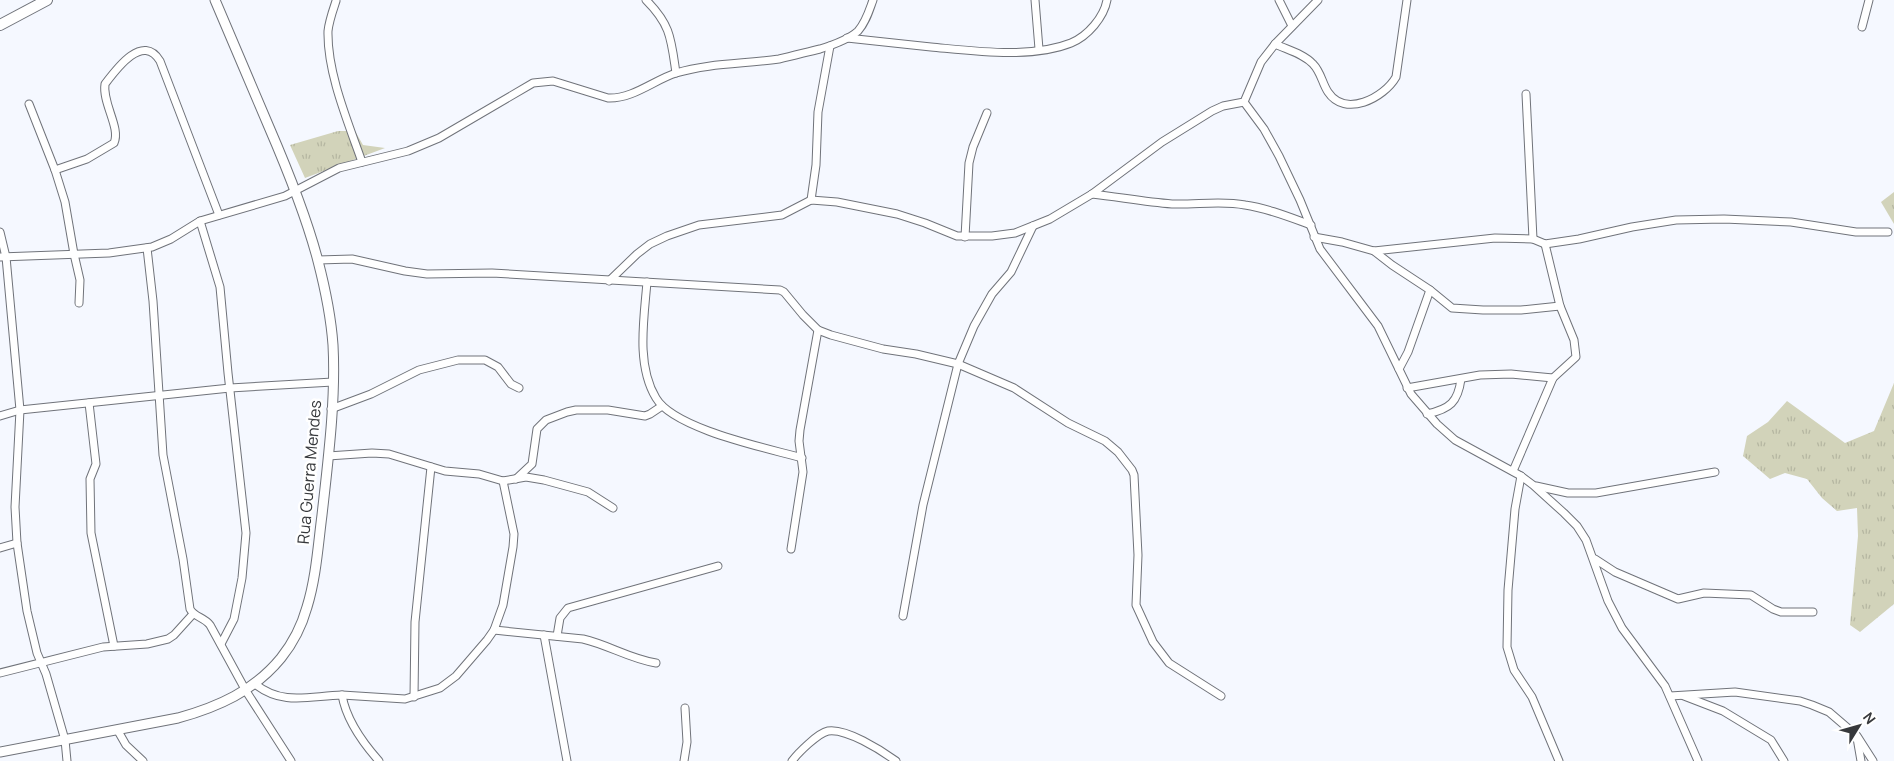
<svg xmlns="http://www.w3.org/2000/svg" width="1894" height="761" viewBox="0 0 1894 761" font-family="Manrope,sans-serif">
<defs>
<pattern id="grass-tufts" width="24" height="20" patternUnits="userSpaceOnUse" patternTransform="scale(1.25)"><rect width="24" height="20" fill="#d2d3ba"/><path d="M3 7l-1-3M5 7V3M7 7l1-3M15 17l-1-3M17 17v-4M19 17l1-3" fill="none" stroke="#b5b6a1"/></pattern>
</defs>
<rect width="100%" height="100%" fill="#f5f8ff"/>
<!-- grass -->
<g fill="url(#grass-tufts)">
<polygon points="338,131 355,131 363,145 385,148 305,178 290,145"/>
<polygon points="1894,192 1894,224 1881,202"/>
<polygon points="1894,383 1894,604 1860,632 1850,625 1858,536 1857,508 1837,511 1822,498 1807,479 1785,473 1770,479 1743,456 1747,436 1768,422 1787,401 1845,443 1874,431"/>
</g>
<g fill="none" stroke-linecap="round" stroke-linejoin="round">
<!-- minor casing -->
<g stroke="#70737a" stroke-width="9">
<g id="minor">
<path d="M646,0c25,25 25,39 30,73"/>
<polyline points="1035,0 1039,49"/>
<polyline points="1279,0 1292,26"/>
<path d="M336,1c-3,9 -7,20 -8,30 -1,42 20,91 34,131"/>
<polyline points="1862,27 1869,0"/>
<path d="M847,38c28,3 56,6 84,9 43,4 100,12 140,-4 17,-7 33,-26 36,-43"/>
<path d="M1275,44c13,6 29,10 38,20 8,8 9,19 15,28 17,26 56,6 68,-15l11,-77"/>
<polyline points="1526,94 1533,239"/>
<polyline points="1244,102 1264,129 1279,156 1300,200 1320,249 1378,326 1411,394 1437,424 1455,440 1521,476 1533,485 1564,513 1577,526 1586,540 1608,601 1622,628 1665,686 1698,761"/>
<polyline points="29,104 55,170 65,202 74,254 80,280 79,303"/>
<path d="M55,170l32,-11 27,-16c7,-15 -12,-40 -9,-59 12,-16 38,-51 55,-23l59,154"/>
<path d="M1092,194c27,3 53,8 80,10 24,1 49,-4 73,1 22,3 44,12 66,20"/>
<polyline points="811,200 816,165 818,112 830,46"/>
<polyline points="200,221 220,287 228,373 246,533 242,578 234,619 221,644"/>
<polyline points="0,232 6,257 20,410 15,507 17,543 27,611 37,653 46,674 65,740 67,761"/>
<polyline points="965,237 969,163 973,147 987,113"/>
<polyline points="1314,237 1342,242 1374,251 1495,238 1533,239 1545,244 1579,239 1632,227 1676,220 1724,219 1791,222 1856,232 1888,232"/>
<path d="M147,248l6,53 10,154 20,104 7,50c4,8 14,8 20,16l36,66 45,70"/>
<polyline points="1374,251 1392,265 1430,290 1452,308 1483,310 1521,310 1560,306"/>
<path d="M0,257l109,-4 43,-6 19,-8 29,-18 85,-25 54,-28 69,-17 31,-13 94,-55 20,-2 55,17c25,1 46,-18 68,-25 33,-10 69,-9 103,-14 14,-3 28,-7 41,-10 13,-4 28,-9 38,-18 8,-9 11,-20 15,-31"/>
<polyline points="318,260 352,259 405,271 427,274 492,273 780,290 784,292 803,315 818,330 831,335 883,349 916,354 958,364 1014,388 1068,423 1105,441 1118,452 1132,470 1134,475 1138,555 1136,605 1153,642 1169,663 1221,696"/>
<polyline points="609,281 637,254 650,244 667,236 699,225 782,215 811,200 837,202 897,214 925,223 957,236 992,236 1015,233 1050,219 1092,194 1162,142 1212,111 1223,106 1244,102 1261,62 1275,44 1318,0"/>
<path d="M647,282c-3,37 -11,83 9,116 18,31 111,50 146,60"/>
<polyline points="1399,369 1408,352 1430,290"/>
<polyline points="1407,388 1480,375 1511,374 1553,378"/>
<polyline points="89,403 96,464 90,479 91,533 114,646"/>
<polyline points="331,409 371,394 419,370 458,360 485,360 498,367 511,384 519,388"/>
<path d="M1427,414c23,-5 31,-12 34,-35"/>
<polyline points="0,416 20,410 230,388 333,382"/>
<polyline points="328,456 372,453 389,454 445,471 479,474 503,481 526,477 544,480 588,492 613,508"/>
<polyline points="1513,471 1553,378 1576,357 1574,340 1560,306 1545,244"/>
<polyline points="1521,476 1515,509 1508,590 1507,647 1514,670 1532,697 1559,761"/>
<polyline points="516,479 532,464 537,429 546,420 567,412 576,410 608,410 645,416 650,414 662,406"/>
<polyline points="1536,486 1568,493 1596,493 1715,472"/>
<polyline points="0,548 17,543"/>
<polyline points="791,549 803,472 799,441 800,430 818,330"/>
<polyline points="1595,559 1615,572 1678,599 1704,593 1751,595 1773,609 1781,612 1813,612"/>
<polyline points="903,616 923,505 958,364 974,326 992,294 1011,272 1033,226"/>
<path d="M494,630l89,9c26,6 47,20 73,24"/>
<polyline points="544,635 567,761"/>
<polyline points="557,636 560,618 568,608 718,566"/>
<polyline points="0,673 103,647 147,644 168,639 174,635 193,614"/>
<path d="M255,684c28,22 54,12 87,11 4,24 21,48 37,66"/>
<polyline points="342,695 405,699 440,688 456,676 487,640 494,630 503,605 513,547 514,534 503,481"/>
<polyline points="1670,696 1735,692 1800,701 1812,705 1829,712 1857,736 1873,761"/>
<polyline points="1684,696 1723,711 1771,740 1784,761"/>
<polyline points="414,697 415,622 431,467"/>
<polyline points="118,731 126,745 143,761"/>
<polyline points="1857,738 1861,761"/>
<polyline points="684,761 687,742 685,708"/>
<path d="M792,761c6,-8 26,-28 36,-30 18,-3 53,19 68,30"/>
</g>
</g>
<!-- tertiary casing -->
<g stroke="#70737a" stroke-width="11">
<path id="tertiary" d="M0,752l178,-34c40,-11 76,-27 103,-60 12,-15 21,-33 26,-51 9,-29 11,-61 15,-92 6,-54 14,-116 11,-170 -2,-28 -8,-57 -15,-84 -12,-46 -30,-90 -49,-134 -18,-42 -36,-85 -54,-127"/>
</g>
<!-- secondary casing -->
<g stroke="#70737a" stroke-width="12">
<polyline id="secondary" points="0,25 47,0"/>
</g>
<!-- minor -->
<use href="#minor" stroke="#fff" stroke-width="7"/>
<!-- tertiary -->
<use href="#tertiary" stroke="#fff" stroke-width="9"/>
<!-- secondary -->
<use href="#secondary" stroke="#fff" stroke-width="10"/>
</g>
<g text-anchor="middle" stroke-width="5" stroke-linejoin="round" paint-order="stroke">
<!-- street labels -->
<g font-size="16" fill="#37393c" stroke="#fff">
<text transform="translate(309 472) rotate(-85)" y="6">Rua Guerra Mendes</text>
</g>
</g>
<!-- north arrow -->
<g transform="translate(1859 726) rotate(53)" stroke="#ffffff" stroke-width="4" paint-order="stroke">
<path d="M0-4L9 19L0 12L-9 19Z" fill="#37393c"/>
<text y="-8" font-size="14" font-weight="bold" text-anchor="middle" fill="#37393c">N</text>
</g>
</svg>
